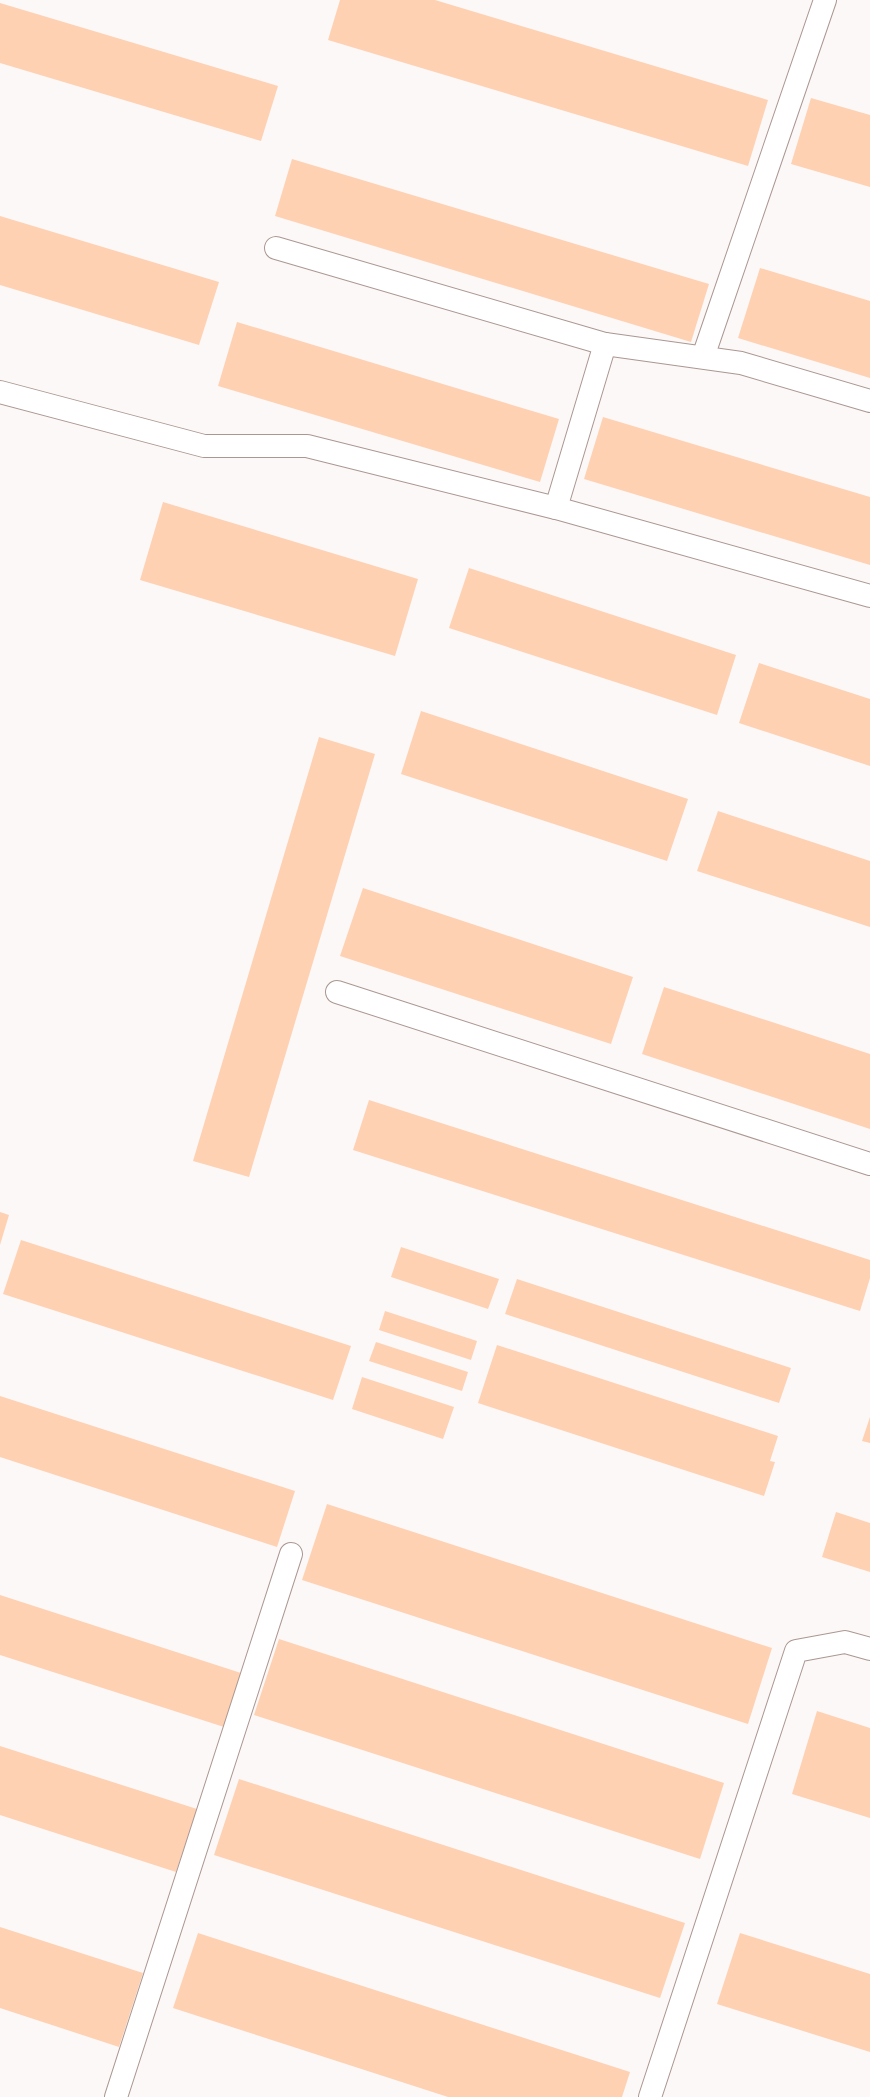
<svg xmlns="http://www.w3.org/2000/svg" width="870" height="2097" viewBox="0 0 870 2097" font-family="'Roboto Serif',serif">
<rect width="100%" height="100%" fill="#fcf8f7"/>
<!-- building -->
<g fill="#fed1b3">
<polygon points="340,0 435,0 768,100 748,166 328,40"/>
<polygon points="0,3 278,86 261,141 0,63"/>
<polygon points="811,98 870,115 870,187 791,164"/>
<polygon points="292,159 709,284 691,342 275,216"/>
<polygon points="0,216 219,282 199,345 0,285"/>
<polygon points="760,268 870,301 870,378 738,338"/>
<polygon points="237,322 559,419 540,482 218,386"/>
<polygon points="603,417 870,497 870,565 584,479"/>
<polygon points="163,502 418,579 395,656 140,580"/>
<polygon points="469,568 736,655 717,715 449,628"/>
<polygon points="759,663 870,699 870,766 739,723"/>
<polygon points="421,711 688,799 667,861 401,774"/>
<polygon points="319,737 375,754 249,1177 193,1161"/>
<polygon points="718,811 870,861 870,927 697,871"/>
<polygon points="363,888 633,977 611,1044 340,956"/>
<polygon points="664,987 870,1054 870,1129 642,1054"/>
<polygon points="369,1100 870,1260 870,1278 860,1311 353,1150"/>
<polygon points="0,1212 9,1215 0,1245"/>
<polygon points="21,1240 351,1346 333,1400 3,1294"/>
<polygon points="401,1247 499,1279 488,1309 391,1277"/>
<polygon points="517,1279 791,1368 779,1403 505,1314"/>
<polygon points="385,1311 477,1341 471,1360 379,1330"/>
<polygon points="376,1342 468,1372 462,1391 369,1361"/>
<polygon points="497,1345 778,1436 770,1461 775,1462 764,1496 478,1403"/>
<polygon points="362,1377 454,1407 443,1439 352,1409"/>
<polygon points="0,1396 295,1491 277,1547 0,1457"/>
<polygon points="870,1417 870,1443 862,1441"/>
<polygon points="327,1504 772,1648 748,1724 302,1580"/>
<polygon points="836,1512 870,1523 870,1572 822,1557"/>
<polygon points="0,1595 241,1673 224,1727 0,1655"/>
<polygon points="279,1639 724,1783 700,1859 254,1715"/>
<polygon points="817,1711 870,1728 870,1818 792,1794"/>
<polygon points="0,1746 197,1809 176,1872 0,1815"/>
<polygon points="239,1779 685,1923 660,1998 214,1855"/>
<polygon points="0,1927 143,1973 119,2047 0,2008"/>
<polygon points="198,1933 630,2072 622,2097 448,2097 173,2008"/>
<polygon points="740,1933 870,1974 870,2052 717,2004"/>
</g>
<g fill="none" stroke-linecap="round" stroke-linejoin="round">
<!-- minor casing -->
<g stroke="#aa9792" stroke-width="24">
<g id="minor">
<polyline points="276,248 605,344 741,363 870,401"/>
<polyline points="703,357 825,0"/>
<polyline points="0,392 204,446 307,446 556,508 870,596"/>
<polyline points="556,508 605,344"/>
<polyline points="337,992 870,1164"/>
<polyline points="116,2097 291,1554"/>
<polyline points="650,2097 796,1651 845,1642 870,1649"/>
</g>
</g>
<!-- minor -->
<use href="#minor" stroke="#fff" stroke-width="22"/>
</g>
</svg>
